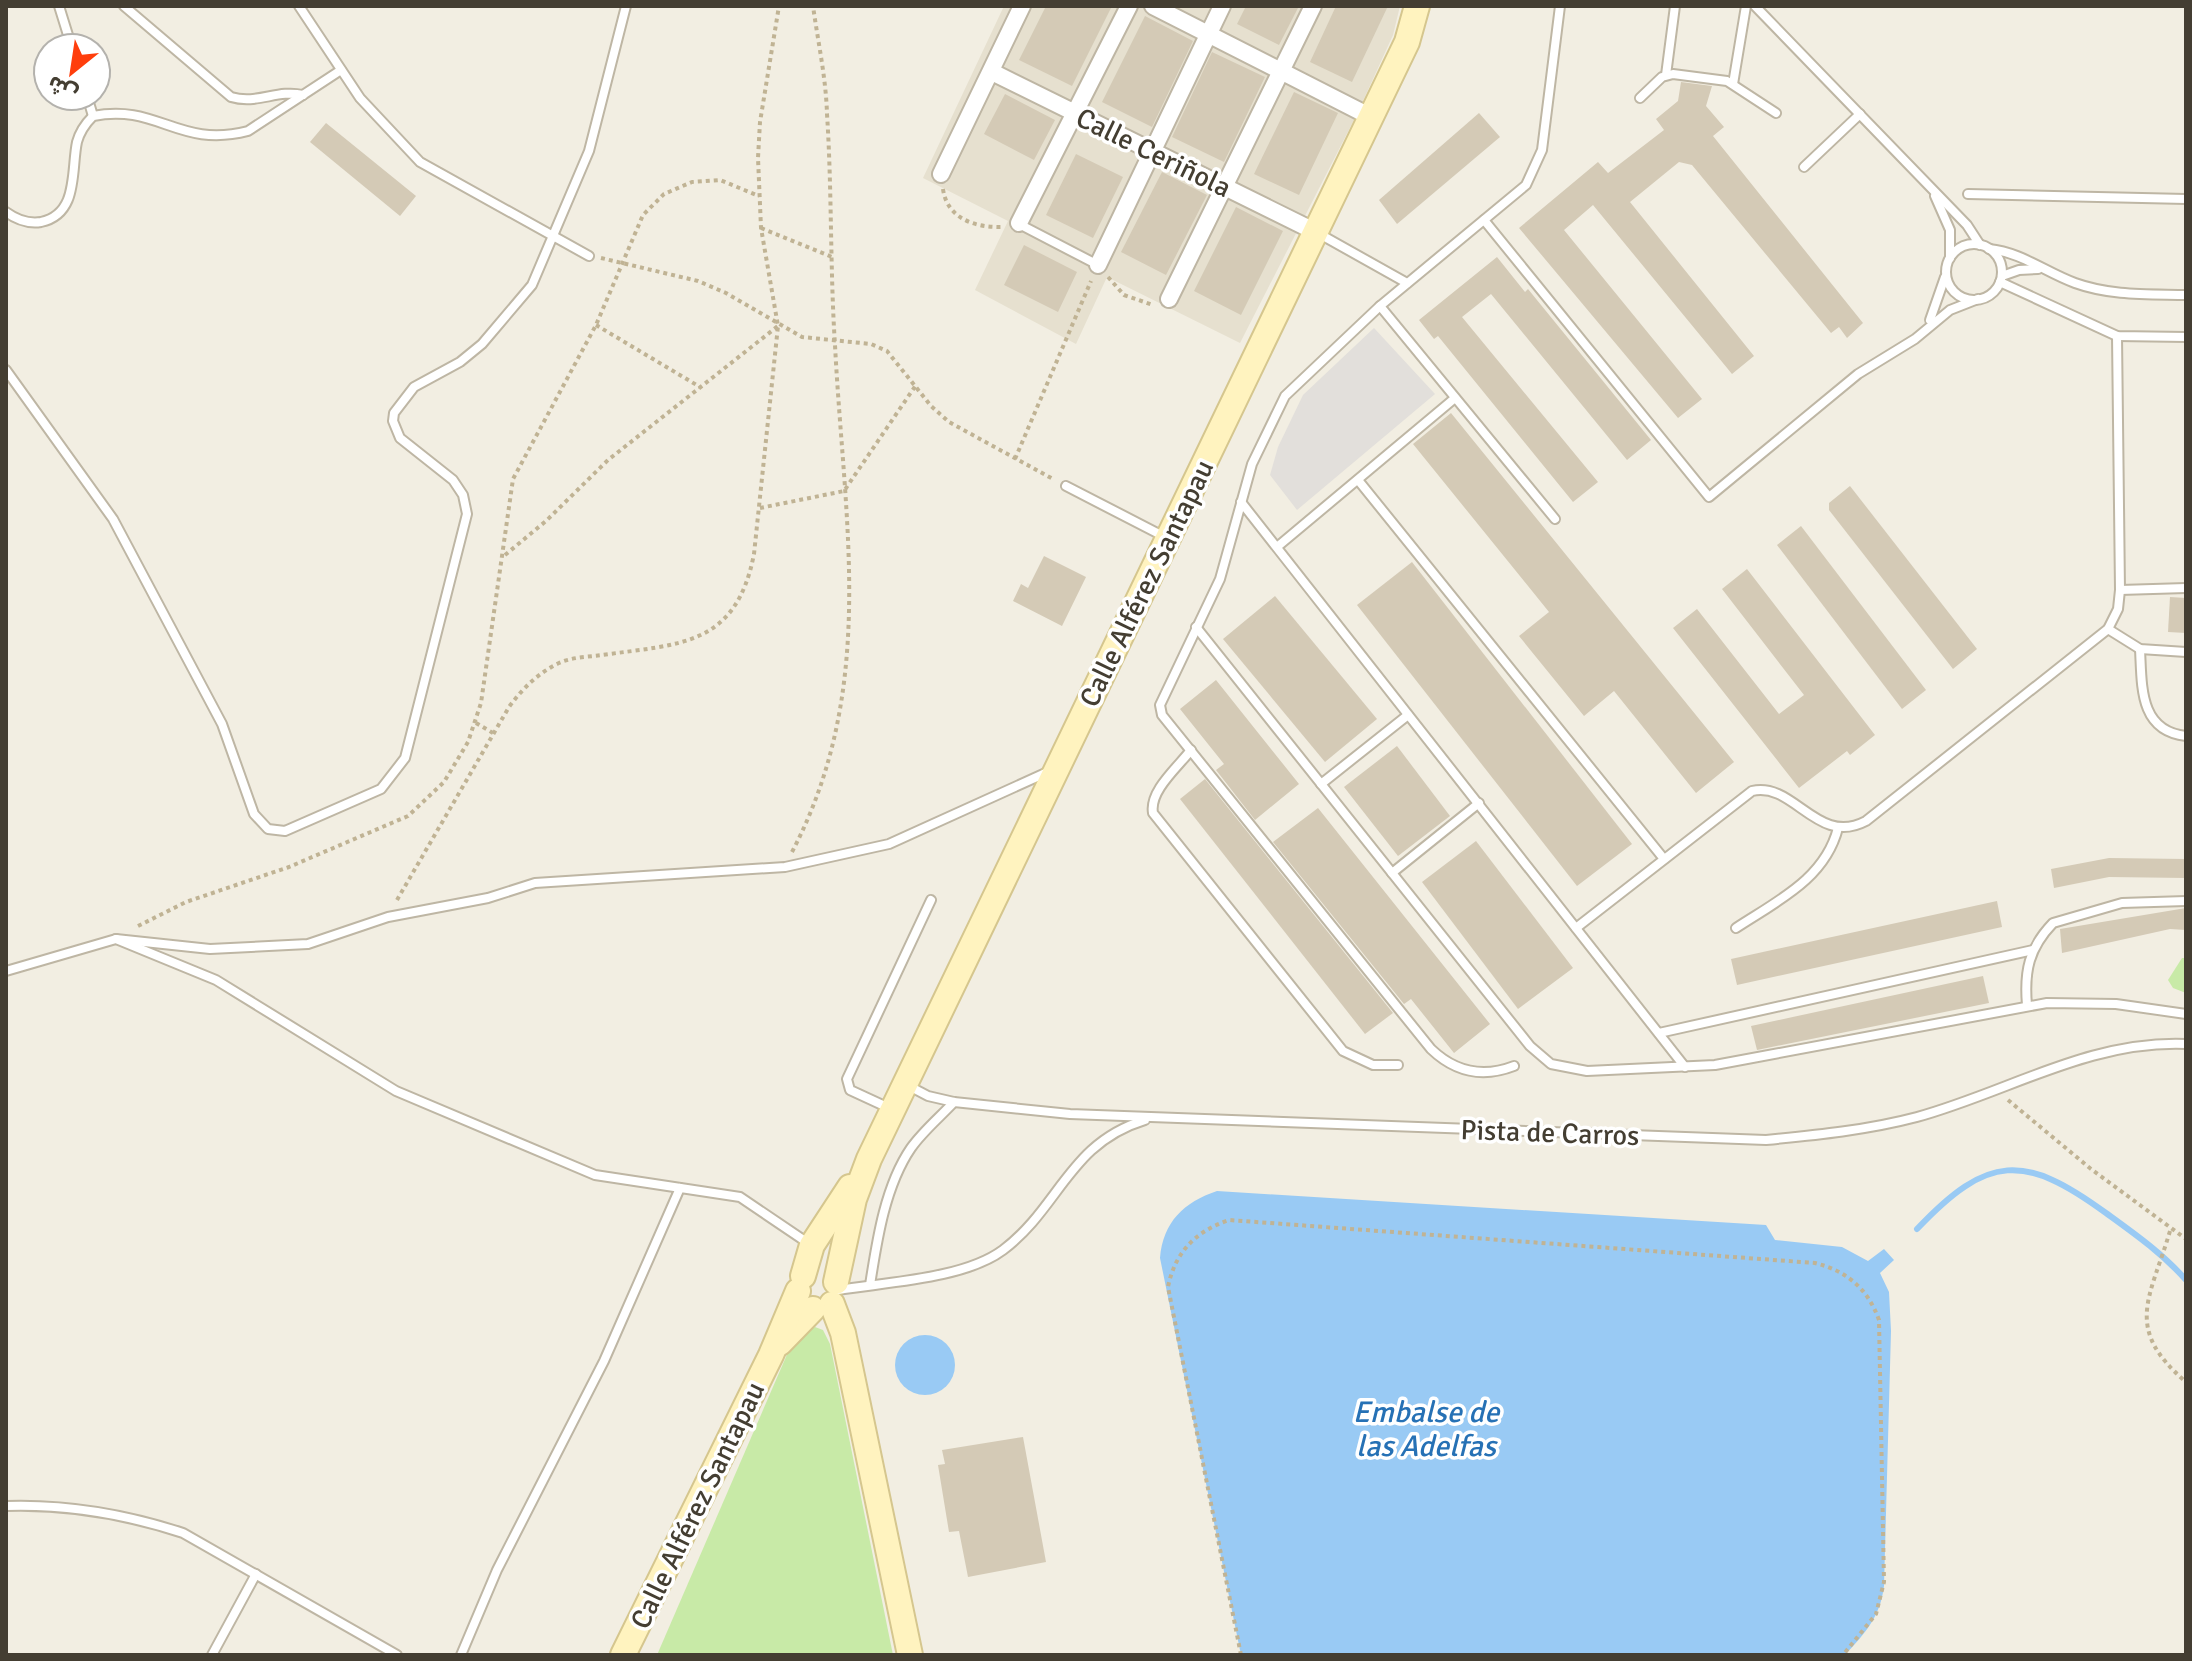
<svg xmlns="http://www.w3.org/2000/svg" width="2192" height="1661" viewBox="0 0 2192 1661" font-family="Signika,'Noto Sans Arabic',sans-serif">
<rect width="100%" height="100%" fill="#f2eee2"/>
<!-- residential -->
<polygon fill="#e6e0cf" points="1004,6 1400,6 1393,35 1357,114 1240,343 1107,277 1076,344 975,290 1008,221 923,178"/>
<!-- green -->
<g fill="#c8eaa7">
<polygon points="2182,958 2186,958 2186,993 2173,988 2168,980"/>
<polygon points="815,1327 823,1330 830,1344 893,1655 657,1655 792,1343"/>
</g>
<!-- parking -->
<polygon fill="#e2dfdb" points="1374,328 1435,394 1297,510 1270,475 1278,447 1303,395"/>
<!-- water -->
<g fill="#99caf4">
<path d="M1217,1191l549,34 9,15 67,7 26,14 16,-12 10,11 -14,13 9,19 2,39 -7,255c-4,31 -18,46 -39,69h-604l-81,-397c3,-36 24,-56 57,-67z"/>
<circle cx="925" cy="1365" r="30"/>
</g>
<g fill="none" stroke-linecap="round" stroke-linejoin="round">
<!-- stream -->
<path stroke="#99caf4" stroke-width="6" d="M1917,1229c71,-75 107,-76 189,-16 29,21 56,40 80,67"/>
</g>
<!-- building -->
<g fill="#d4cab6">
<polygon points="1046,6 1112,6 1072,86 1019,60"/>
<polygon points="1246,6 1299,6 1279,45 1237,24"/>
<polygon points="1336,6 1388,6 1352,82 1310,62"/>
<polygon points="1145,16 1193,41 1152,127 1102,102"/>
<polygon points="1212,52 1265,77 1224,162 1172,137"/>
<polygon points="1681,82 1712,86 1706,106 1724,127 1713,136 1863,323 1847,338 1839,327 1831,333 1692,165 1679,162 1630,202 1754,356 1732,374 1593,205 1564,230 1702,399 1678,418 1519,228 1598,162 1608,173 1664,130 1656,119 1678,101"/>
<polygon points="1294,92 1338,113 1299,195 1254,174"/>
<polygon points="1005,94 1055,120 1034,160 984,134"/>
<polygon points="1479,113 1500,137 1397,224 1379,200"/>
<polygon points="326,123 416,196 400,216 310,142"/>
<polygon points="1076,154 1123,177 1093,238 1046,215"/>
<polygon points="1162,172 1207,195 1166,275 1121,252"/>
<polygon points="1236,207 1283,231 1241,315 1194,291"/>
<polygon points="1024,245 1077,272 1058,312 1004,285"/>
<polygon points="1497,257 1525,292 1528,289 1651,440 1627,460 1491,294 1462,317 1598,482 1573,502 1438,336 1434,339 1419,320"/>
<polygon points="1451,413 1734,762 1696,793 1614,691 1584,716 1519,636 1549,612 1413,444"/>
<polygon points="1850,486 1977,649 1953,669 1829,510 1829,503"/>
<polygon points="1801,526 1926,690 1902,709 1777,545"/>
<polygon points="1044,556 1086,577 1062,626 1013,601 1021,584 1028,588"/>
<polygon points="1412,562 1632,844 1577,886 1357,605"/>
<polygon points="1747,569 1875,735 1850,755 1847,751 1799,788 1673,628 1697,609 1779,714 1804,695 1722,589"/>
<polygon points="1275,596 1377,719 1325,762 1223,639"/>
<polygon points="2170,597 2186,598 2186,633 2168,632"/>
<polygon points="1216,680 1299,784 1255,820 1216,770 1224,764 1180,709"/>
<polygon points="1397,746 1450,816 1398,856 1344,787"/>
<polygon points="1205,779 1393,1013 1365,1034 1180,799"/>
<polygon points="1318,808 1490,1024 1454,1053 1411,999 1404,1004 1273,842"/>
<polygon points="1476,841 1573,968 1518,1009 1422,882"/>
<polygon points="2109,858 2186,859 2186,878 2109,877 2054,888 2051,869"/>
<polygon points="1997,901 2002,927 1737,985 1731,959"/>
<polygon points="2186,908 2186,930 2170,929 2062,953 2060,929"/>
<polygon points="1983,976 1989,1003 1757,1050 1751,1026"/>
<polygon points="1023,1437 1046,1562 968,1577 959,1531 949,1532 938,1465 945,1464 942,1450"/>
</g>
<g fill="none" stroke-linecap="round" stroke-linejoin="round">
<!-- lane casing -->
<g stroke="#beb6a4" stroke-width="12">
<g id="lane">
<polyline points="59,6 72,48"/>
<path d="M124,6l107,91c26,8 46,-8 72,-2"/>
<polyline points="299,6 360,98 420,162 589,256"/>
<polyline points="1755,6 1967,225 1980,245"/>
<polyline points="1666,75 1675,6"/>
<polyline points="1733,84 1746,6"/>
<polyline points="87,96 93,116"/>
<polyline points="1640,98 1662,77 1673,74 1727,81 1776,113"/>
<polyline points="1804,167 1860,114"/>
<polyline points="1968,194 2186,199"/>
<polyline points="1935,196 1950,230 1950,258"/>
<path d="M6,212c11,8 22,12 35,10 38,-8 30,-52 36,-80 3,-11 8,-18 16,-26 65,-13 85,33 155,15l93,-61"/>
<polyline points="1484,220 1709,497 1858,374 1915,339 1950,310 1978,299"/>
<polyline points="1019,224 1098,265"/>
<polyline points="1316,232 1407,283"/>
<circle cx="1974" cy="272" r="28"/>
<path d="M1989,249c32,3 56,23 86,34 36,13 73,11 111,12"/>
<polyline points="2002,276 2019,270 2038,269"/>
<polyline points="2000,282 2117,336 2186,337"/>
<polyline points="1380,306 1555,519"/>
<polyline points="1930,320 1945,277"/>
<polyline points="6,370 113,519 222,724 254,814 268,829 285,831 381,789 405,758 467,514 463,495 453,480 400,438 393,421 394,413 414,387 460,362 482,344 532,285 589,151 626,6"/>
<polyline points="1358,480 1664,859"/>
<polyline points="1066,486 1165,537"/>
<polyline points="1241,502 1685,1067"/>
<polyline points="1277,547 1455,398"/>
<polyline points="2120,590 2186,588"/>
<polyline points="1196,627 1530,1046 1551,1064 1587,1071 1715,1065 2047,1003 2116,1004 2186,1014"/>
<polyline points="2108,629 2140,649 2186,652"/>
<path d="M2140,649c2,37 -1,82 46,87"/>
<path d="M1191,750c-13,17 -42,41 -38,63l190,238 30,14h25"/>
<polyline points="1321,784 1408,715"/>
<polyline points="1392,873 1479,803"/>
<path d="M1576,928l176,-137c42,-10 65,56 114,30l242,-192 10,-20 2,-19 -3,-254"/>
<path d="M1736,928c41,-27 89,-49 102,-100"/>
<polyline points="116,939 210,949 308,944 388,917 488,898 535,883 785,867 889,844 1050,771"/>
<polyline points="6,971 116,939 216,980 396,1091 595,1175 740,1197 808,1243"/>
<path d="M2027,1005c-3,-34 2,-57 26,-82l69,-20 64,-2"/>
<polyline points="1659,1033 2033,950"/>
<path d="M1514,1066c-31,12 -59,6 -83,-17l-269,-334 -2,-10 60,-126 32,-115 33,-68 95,-90 146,-121 16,-35 18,-144"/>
<path d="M909,1086l19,10 26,6 116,12 696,26c51,-5 102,-10 151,-23 91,-25 172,-77 269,-73"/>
<polyline points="889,1108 850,1090 847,1079 931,900"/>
<path d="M870,1285c7,-45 15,-99 41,-137 12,-17 29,-31 43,-46"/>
<path d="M838,1290c49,-8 126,-11 165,-40 57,-43 66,-107 142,-130"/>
<path d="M6,1506c62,-2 119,8 177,27l214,122"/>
<polyline points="212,1655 256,1574"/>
<polyline points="461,1655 497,1570 604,1361 680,1188"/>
</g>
</g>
<!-- street casing -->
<g stroke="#beb6a4" stroke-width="20">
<g id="street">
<polyline points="1153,6 1371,117"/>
<polyline points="992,72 1316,232"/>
<polyline points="941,174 1022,6"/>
<polyline points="1019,223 1129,6"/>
<polyline points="1098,265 1222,6"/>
<polyline points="1169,299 1313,6"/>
</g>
</g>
<!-- secondary casing -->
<g stroke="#d5c68e" stroke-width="28">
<g id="secondary">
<polyline points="803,1276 812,1245 850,1187"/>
<polyline points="836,1282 854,1199 869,1159 1407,42 1417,6"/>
<polyline points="832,1304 843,1333 910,1655"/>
<polyline points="780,1343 813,1309"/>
<polyline points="623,1655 771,1355 798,1291"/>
</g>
</g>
<!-- path -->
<g stroke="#c0b394" stroke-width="4" stroke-dasharray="4 4" stroke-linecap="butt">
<path d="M943,189c4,30 33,39 60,38"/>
<polyline points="761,228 832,257"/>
<polyline points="601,258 698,281 726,293 802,337 871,344 887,351 931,406 949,422 1053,479"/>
<polyline points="1108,277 1124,295 1153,305"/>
<polyline points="596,325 700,387"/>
<polyline points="1015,459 1091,281"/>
<polyline points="760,508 844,491 916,385"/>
<polyline points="505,555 546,521 608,460 778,326"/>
<polyline points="476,723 493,733"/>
<path d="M792,852c86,-164 52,-330 43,-507 -5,-76 -3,-154 -8,-231 -1,-36 -9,-72 -14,-108"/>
<path d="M397,900l112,-193c14,-19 29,-34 50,-44 13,-6 29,-6 43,-8 77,-11 134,-8 152,-101l24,-228 -17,-98 -3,-70 2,-36 19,-116"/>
<polyline points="138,926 186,902 289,867 408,816 444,782 468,742 481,703 513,479 596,325 643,215 664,194 692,182 720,180 759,196"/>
<polyline points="2008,1100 2091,1169 2186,1239"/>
<path d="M2170,1231c-20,68 -47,97 16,151"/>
<path d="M1241,1655l-73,-368c7,-35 28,-56 61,-67l586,43c32,8 53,26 64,57l5,262 -8,32 -33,41"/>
</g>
<!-- lane -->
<use href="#lane" stroke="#fff" stroke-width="8"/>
<!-- street -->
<use href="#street" stroke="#fff" stroke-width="16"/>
<!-- secondary -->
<use href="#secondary" stroke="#fff3bf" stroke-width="24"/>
</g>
<g text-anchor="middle" stroke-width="7" stroke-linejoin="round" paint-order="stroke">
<!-- street labels -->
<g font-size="28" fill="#443e32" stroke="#fff">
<text transform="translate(1154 152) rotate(26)" y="10">Calle Ceriñola</text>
<text transform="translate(1146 583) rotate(-64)" y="10">Calle Alférez Santapau</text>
<text transform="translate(1550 1132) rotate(2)" y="10">Pista de Carros</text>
<text transform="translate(697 1505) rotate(-64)" y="10">Calle Alférez Santapau</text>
</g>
<!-- water labels -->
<g font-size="30" font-style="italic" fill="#2671b5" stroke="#fff">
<text x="1426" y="1422">Embalse de<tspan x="1426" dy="34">las Adelfas</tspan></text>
</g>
</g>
<!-- border -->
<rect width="2192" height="1661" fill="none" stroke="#443e32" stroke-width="16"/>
<!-- north arrow -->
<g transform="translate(72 72) rotate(210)"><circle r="38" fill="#ffffff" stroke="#b4b2ad" stroke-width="2"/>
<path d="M0-6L14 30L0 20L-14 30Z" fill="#ff3e0c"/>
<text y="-12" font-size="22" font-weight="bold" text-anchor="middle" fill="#443e32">ش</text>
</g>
</svg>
